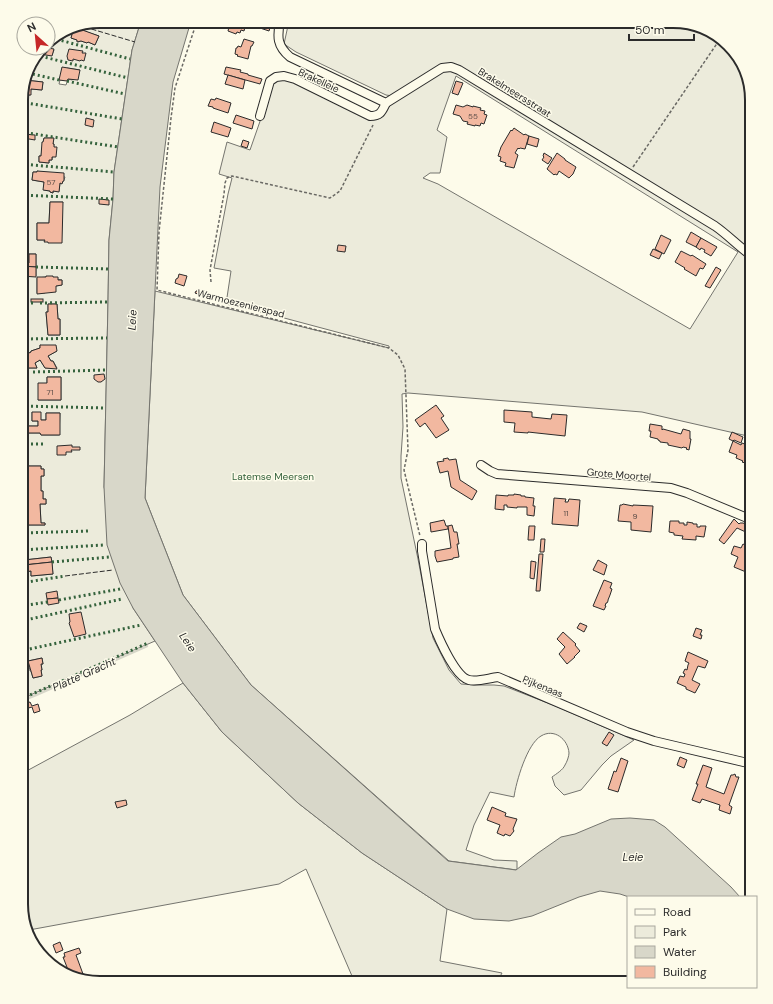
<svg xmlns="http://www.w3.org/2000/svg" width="773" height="1004" viewBox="0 0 773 1004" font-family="'DM Sans',sans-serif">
<rect width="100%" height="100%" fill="#fdfbea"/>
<!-- green -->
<g fill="#ecebdb" stroke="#74746e" fill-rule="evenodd">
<path d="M100,21h41l-9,29 -18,122 -1,27 -4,41 -1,62 -4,185 29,121 22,33 -134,58v-39l6,-2 -2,-8 -4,1v-283h16l-2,-5 5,-3 5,8h12l-4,-7h-2l-3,-5 9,-5 -17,-6v3l-9,3v1l-10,5v-81h15v-22h-7v9h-5v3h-3v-47h5l1,-23 -6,-1v-34h7v-5l-7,-1v-60h9l1,-6 11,1 1,-8 -18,-2 4,-15 13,-17 -1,6 7,1v-1l4,1 2,-5 -6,-2v-8l20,-12v3l5,1 -2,6 6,2 1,2 3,-1 6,2 1,-1 7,3 4,-9 -27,-9zM67,68l13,2 -8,10 -4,-1 -2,6 -7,-1 1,-4zM44,138h9v6h1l-2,16h-3v3l-10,-1v-6h2zM37,171l28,6 -1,3 -1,1 -1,2h-2l-1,8h-6v2l-3,-1v-1l-6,-1v-8l-12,-2 1,-8h4zM50,202h13l-18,40 -1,-2h-7v-17h12zM46,277l16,3v5l-6,1 -11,6v1h-8v-15zM48,304h9l1,15h2v16h-12l-2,-23h2zM47,377h14v23h-23l9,-17zM32,412l9,8h5v-7h14l-1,22h-18l-1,-2h-15v-7h13v-5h-6zM24,466h17v3h3v7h-3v15h2v8h3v5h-6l1,19h4v2h-21v-38h-1v-7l1,-1zM51,557l2,17 -22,2v-5l-6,1 -1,-12zM42,658l1,6h-2l1,6h-1l1,6 -9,2 -2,-7h-1l-2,-10z"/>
<path d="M289,21h389l35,11 26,24 13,44v337l-110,-25 -234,-19 -6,1 1,33 -2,29v22l17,81 15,79 16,32 12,14 14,1h19l10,1 49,19 81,35 -23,16 -9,9 -21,25 -17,5 -9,-9 -3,-9c4,-3 11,-7 13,-12 2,-3 4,-9 4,-12 -1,-14 -15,-25 -28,-17 -14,8 -25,46 -27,61l-24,-5 -16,33 -8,25 28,10 23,1v9l-68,-9 -198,-176 -68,-90 -38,-97 10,-207 234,57v-2l-116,-31 -47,-11 5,-33 -17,-3 14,-74 4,-16 -13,-4 8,-32 23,8 23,-66c7,-7 11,-5 21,-3l73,36 16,-2 7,-10 8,-5 -5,-4 -7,-1 -90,-43 -12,-8zM456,76l282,176 -48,77 -252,-145 -15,-6 7,-5h10l7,-36 -10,-7z"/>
<polygon points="183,683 222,732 298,803 362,853 447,909 440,961 502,973 497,982 500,983 355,983 306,869 279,884 29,930 21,904 21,774 130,715"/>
</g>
<!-- water -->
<polygon fill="#d8d7c9" stroke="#74746e" points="141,21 191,21 173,82 160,187 145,498 183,595 251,685 448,861 516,870 538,853 561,837 575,834 611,819 630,818 654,820 665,827 731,887 740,897 629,897 620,894 600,891 579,897 532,916 509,921 474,919 447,909 362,853 298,803 222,732 183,683 133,608 120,583 107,545 104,487 108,302 109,240 113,199 114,172 132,50"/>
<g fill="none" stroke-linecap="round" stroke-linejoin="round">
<!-- stream -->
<polyline stroke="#d8d7c9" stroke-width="2.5" points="21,701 36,695 147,646"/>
</g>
<!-- building -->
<g fill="#f2b8a0" stroke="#2b2b2b">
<polygon points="230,21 240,21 240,22 243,23 242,26 245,27 244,31 241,30 240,33 237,32 236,34 228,31 229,27 228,27"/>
<polygon points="262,21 272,21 269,31 260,28"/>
<polygon points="74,27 99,36 95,45 88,42 87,43 81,41 77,42 77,40 71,38"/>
<polygon points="244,39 254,42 252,46 251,46 248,59 237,56 238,55 235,54 236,48 237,48 238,46 241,47"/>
<polygon points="42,48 48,48 54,49 52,56 40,54"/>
<polygon points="69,49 83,51 82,53 86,53 84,61 81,60 80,61 73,59 73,61 68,60 67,56"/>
<polygon points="62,67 80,70 78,80 68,79 67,81 59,80"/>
<polygon points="226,67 241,70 240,72 248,74 248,75 262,79 260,84 224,74"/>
<polygon points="228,75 245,80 243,89 225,84"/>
<polygon points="25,80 43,82 42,90 31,89 31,95 21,95"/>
<polygon points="456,81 463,83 458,95 452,93"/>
<polygon points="216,98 231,103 228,113 213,108 213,107 208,106 211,99 215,100"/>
<polygon points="456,105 463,107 467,105 473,107 473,106 481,108 480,110 485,111 484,114 487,115 484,124 481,123 480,126 475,125 475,126 467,124 468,122 463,121 460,116 453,114"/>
<polygon points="236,115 254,121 252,129 233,123"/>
<polygon points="86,118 94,120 93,127 85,125"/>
<polygon points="214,122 231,128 228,137 211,132"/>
<polygon points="514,128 524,135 525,134 529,136 525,149 520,148 519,149 518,148 515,153 518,155 514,168 505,166 506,163 500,161 501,157 498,156 501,147 511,130 512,131"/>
<polygon points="23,134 35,135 35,140 23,138"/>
<polygon points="529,136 539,139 537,147 527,144"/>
<polygon points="44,138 54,138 53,144 54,144 54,147 57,147 56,157 52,157 52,160 49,160 49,163 39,162 39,156 41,156 42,142 43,142"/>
<polygon points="243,140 249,142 247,148 241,146"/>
<polygon points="544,153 552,158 548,164 542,160 544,157 543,156"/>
<polygon points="557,153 565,159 565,160 576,167 573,174 569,178 559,171 557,175 555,174 554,175 547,169"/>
<polygon points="37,171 64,173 64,181 63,181 62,184 60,183 59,192 53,191 53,193 50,192 50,191 43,190 44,182 32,180 33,172 37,172"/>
<polygon points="99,199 109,200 109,205 99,204"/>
<polygon points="21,202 27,203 26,220 21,219"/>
<polygon points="50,202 63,202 62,243 48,243 48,242 44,242 45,240 37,240 37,223 49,223"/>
<polygon points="691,232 701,238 696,247 686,242"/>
<polygon points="661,235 671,240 664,254 655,249"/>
<polygon points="701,238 717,247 711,256 704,252 705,250 701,248 700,250 696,247"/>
<polygon points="338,245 346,246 345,252 337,251"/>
<polygon points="653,249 662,253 659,259 650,255"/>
<polygon points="681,251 691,256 692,255 706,264 703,269 700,268 696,276 684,269 685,268 675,262"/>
<polygon points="29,254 36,254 36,267 24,266 24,263 29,263"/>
<polygon points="21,266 36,267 36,277 21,276"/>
<polygon points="716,267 721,270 710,288 705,286"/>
<polygon points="179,274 187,276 184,286 175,283 176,279 178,278"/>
<polygon points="46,276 53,276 53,277 58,277 58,280 62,280 62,285 56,286 56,292 37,294 37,277 46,277"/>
<polygon points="196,291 205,291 206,293 206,297 195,293"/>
<rect x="31" y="299" width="12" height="3"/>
<polygon points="48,304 57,304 58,319 60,319 60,335 48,335 46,312 48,312"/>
<polygon points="40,345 56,345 57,351 48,356 51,361 53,361 57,369 45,368 40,360 35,363 37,368 21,368 21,357 31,352 31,351 40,348"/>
<polygon points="104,374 105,379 101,382 98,382 94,379 94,375"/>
<polygon points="47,377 61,377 61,400 38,400 38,383 47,383"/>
<polygon points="436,405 444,416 441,418 449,430 436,438 425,423 420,427 415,420"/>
<polygon points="504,410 532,412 532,417 551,419 552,414 567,415 565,436 537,433 528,432 528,433 514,432 515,423 504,422"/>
<polygon points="32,412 41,412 41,420 46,420 46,413 60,413 60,435 41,435 40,433 25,433 25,426 38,426 38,421 32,421"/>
<polygon points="650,424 662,426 662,430 663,429 681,434 683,429 690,431 690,439 691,439 689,450 686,449 687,448 683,447 682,448 668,445 668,443 660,442 660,441 658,440 658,439 650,437 651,431 649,431"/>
<polygon points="732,432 743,437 741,443 734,440 733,441 729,439"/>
<polygon points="733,441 741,445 742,443 752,447 752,464 751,465 742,462 743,461 736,458 737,455 729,452"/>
<polygon points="72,445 72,447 80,447 80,450 71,450 72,452 66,452 66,455 57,455 57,446"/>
<polygon points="448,458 449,460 456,459 460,480 477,491 472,500 451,487 448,471 440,473 437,462 444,461 443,459"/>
<polygon points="24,466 41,466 41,469 44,469 44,476 41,476 41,491 43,491 43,499 46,499 46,504 40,504 41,523 45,523 45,525 24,525 24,487 23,487 22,479 24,479"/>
<polygon points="514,494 521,495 521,496 525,496 525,497 534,498 533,506 535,506 534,516 527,515 527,507 517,507 517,508 507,507 507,505 504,505 504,510 495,509 496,495 508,496 508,495 514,495"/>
<polygon points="554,498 566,499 565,502 568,502 569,499 580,500 578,526 552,524"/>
<polygon points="623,504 633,506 633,505 653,506 651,532 631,530 631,522 618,521 620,505 622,505"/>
<polygon points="734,519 739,524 740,523 743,523 752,527 752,536 749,535 750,534 737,528 724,544 719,540"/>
<polygon points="444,520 446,526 448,526 448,529 431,532 430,523"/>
<polygon points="670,521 679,521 679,523 684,523 684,525 687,525 687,522 693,523 693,524 697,524 697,527 700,527 700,526 706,526 704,537 696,536 696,540 682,539 683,536 674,535 674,533 669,532"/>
<polygon points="452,525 454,532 457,532 459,544 457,544 459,557 453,558 453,559 437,562 435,556 435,551 451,548 448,526"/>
<polygon points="529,526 535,526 534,540 528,540"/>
<polygon points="541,539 545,539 544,552 540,552"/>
<polygon points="746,542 752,544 752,554 746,572 734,567 738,557 731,554 734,546 741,548 743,544 745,545"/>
<polygon points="539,554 543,554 540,591 536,591"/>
<polygon points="51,557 52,562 24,565 24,560"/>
<polygon points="598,560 607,565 604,575 593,570"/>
<polygon points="531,561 536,562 534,579 530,578"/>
<polygon points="52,562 53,574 31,576 31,571 25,572 24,565"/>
<polygon points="604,580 612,583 610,588 612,589 610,595 608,600 608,601 607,603 606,603 605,606 606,606 604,610 593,606"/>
<polygon points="57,591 58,598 47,599 46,593"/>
<polygon points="58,598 59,603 48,605 47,599"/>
<polygon points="81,612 86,634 74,637 69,623 70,622 69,614"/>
<polygon points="580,623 587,626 584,632 577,628"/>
<polygon points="696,628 702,630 700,635 702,635 701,639 693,636"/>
<polygon points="563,632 576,644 575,645 580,651 574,657 575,657 567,664 559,654 565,647 557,639"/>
<polygon points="25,650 27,658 21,660 21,651"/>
<polygon points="688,652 708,661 705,668 698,666 692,680 700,684 695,693 686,689 686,687 677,683 680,676 684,677 685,674 683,673 685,669 687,670 688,665 689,663 685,661"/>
<polygon points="42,658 43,664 41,664 42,670 41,670 42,676 33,678 28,661"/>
<polygon points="30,702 32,706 38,704 40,711 34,713 32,707 21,710 21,705"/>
<polygon points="609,732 614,735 607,746 602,743"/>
<polygon points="680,757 687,760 684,768 677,765"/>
<polygon points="621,758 628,761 618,792 608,789 614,771 616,772"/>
<polygon points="703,765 712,768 706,787 724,794 731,775 733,775 735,774 736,777 739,777 729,805 732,807 730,814 719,810 720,805 702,799 700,803 692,800 698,784 696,784"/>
<polygon points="126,800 127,805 117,808 115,802"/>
<polygon points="492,807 506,813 505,816 517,819 513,829 514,831 510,836 505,834 504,836 497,833 500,825 487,820"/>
<polygon points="60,942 63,950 56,953 53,945"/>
<polygon points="79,948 81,953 76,955 83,974 80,974 82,978 81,978 70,975 63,957 65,957 64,953"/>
</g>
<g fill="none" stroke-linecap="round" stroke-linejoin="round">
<!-- minor casing -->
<g stroke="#2b2b2b" stroke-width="10">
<g id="minor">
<path d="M280,21c-3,16 -3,25 10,36l96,46 56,-35 9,-1 8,3 256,156c13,9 24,21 37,30"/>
<path d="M260,116l10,-35 6,-4 8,-1 11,3 75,37c11,0 12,-5 16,-13"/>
<polyline points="481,465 490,471 497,474 671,488 687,493 752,520"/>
<path d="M422,544v7l13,78c5,12 21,48 34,51 9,2 20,-2 29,-3l129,55 27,9 98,23"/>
</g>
</g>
<!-- path -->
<g stroke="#6a6964" stroke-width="1.5" stroke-dasharray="3 2" stroke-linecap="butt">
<polyline points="197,21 175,88 171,118 159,232 157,290 389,348 398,355 405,369 408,450 404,470 420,536"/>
<polyline points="633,167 720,39"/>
<polyline points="211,282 210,270 224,194 225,183 227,178 232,176 330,198 340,191 373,125"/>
</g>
<!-- minor -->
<use href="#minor" stroke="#fdfbea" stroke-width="8"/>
<!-- hedge -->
<g stroke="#34623c" stroke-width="3" stroke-dasharray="2 3" stroke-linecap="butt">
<polyline points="52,38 130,59"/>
<polyline points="36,55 128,78"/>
<polyline points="28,73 59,80"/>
<polyline points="67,81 125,94"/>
<polyline points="21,102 122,119"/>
<polyline points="21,132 118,147"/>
<polyline points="21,164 114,172"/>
<polyline points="21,195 113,199"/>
<polyline points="36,267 109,269"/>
<polyline points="21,303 35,303"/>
<polyline points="40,303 108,302"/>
<polyline points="21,339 107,338"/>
<polyline points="33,372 106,370"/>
<polyline points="21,406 105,408"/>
<polyline points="21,444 45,444"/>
<polyline points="21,533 89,531"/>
<polyline points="21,550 103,545"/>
<polyline points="52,562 110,557"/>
<polyline points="21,583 65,576"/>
<polyline points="59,600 120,589"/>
<polyline points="21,606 48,602"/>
<polyline points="21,621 122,599"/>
<polyline points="25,650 141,625"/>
<polyline points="21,699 148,643"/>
</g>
<!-- fence -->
<g stroke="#2b2b2b" stroke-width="1" stroke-dasharray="5 2" stroke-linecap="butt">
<polyline points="78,25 135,42"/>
<polyline points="65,576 113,570"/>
</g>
</g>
<g text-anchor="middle" stroke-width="3" stroke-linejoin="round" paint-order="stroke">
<!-- number labels -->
<g font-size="8" fill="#5d4e48">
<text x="473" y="119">55</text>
<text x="51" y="185">57</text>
<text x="50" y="395">71</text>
<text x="566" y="516">11</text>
<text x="635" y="519">9</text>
</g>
<!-- street labels -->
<g font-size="10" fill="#2b2b2b" stroke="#fdfbea">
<text transform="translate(319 80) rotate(25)" y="4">Brakelleie</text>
<text transform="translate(515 92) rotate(32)" y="4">Brakelmeersstraat</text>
<text transform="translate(241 303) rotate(14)" y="4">Warmoezenierspad</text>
<text transform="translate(619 474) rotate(5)" y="4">Grote Moortel</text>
<text transform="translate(543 686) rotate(22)" y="4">Pijkenaas</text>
</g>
<!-- park labels -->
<g font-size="10" fill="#34623c" stroke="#fdfbea">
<text x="273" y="480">Latemse Meersen</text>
</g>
<!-- water labels -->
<g font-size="11" font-style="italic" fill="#2b2b2b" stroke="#fdfbea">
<text transform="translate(132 320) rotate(-87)" y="4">Leie</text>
<text transform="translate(188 642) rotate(55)" y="4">Leie</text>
<text transform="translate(84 674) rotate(-24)" y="4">Platte Gracht</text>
<text x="633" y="861">Leie</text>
</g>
</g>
<!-- crop -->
<path d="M0 0H773V1004H0ZM100 28H673A72 72 0 0 1 745 100V904A72 72 0 0 1 673 976H100A72 72 0 0 1 28 904V100A72 72 0 0 1 100 28Z" fill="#fdfbea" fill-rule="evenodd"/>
<path fill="none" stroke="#2b2b2b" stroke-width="2" d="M100 28H673A72 72 0 0 1 745 100V904A72 72 0 0 1 673 976H100A72 72 0 0 1 28 904V100A72 72 0 0 1 100 28Z"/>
<!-- legend -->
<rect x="627" y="896" width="130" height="92" fill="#fdfbea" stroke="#a9a89e"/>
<rect x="635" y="909" width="20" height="6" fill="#fdfbea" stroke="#a9a89e"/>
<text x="663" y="916" font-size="12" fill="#2b2b2b">Road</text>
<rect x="635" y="926" width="20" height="12" fill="#ecebdb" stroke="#a9a89e"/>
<text x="663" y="936" font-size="12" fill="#2b2b2b">Park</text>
<rect x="635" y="946" width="20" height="12" fill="#d8d7c9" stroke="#a9a89e"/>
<text x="663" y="956" font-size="12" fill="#2b2b2b">Water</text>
<rect x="635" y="966" width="20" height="12" fill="#f2b8a0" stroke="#a9a89e"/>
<text x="663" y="976" font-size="12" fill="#2b2b2b">Building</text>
<!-- north arrow -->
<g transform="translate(36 36) rotate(333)"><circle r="19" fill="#fdfbea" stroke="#a9a89e"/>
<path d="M0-3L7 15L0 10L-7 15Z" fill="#c62828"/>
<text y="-6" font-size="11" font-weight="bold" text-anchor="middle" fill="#2b2b2b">N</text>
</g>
<!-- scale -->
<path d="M629 34v6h65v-6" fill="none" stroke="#2b2b2b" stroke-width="2"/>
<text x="635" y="34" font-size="12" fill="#2b2b2b" stroke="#fdfbea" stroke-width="3" paint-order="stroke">50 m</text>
</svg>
